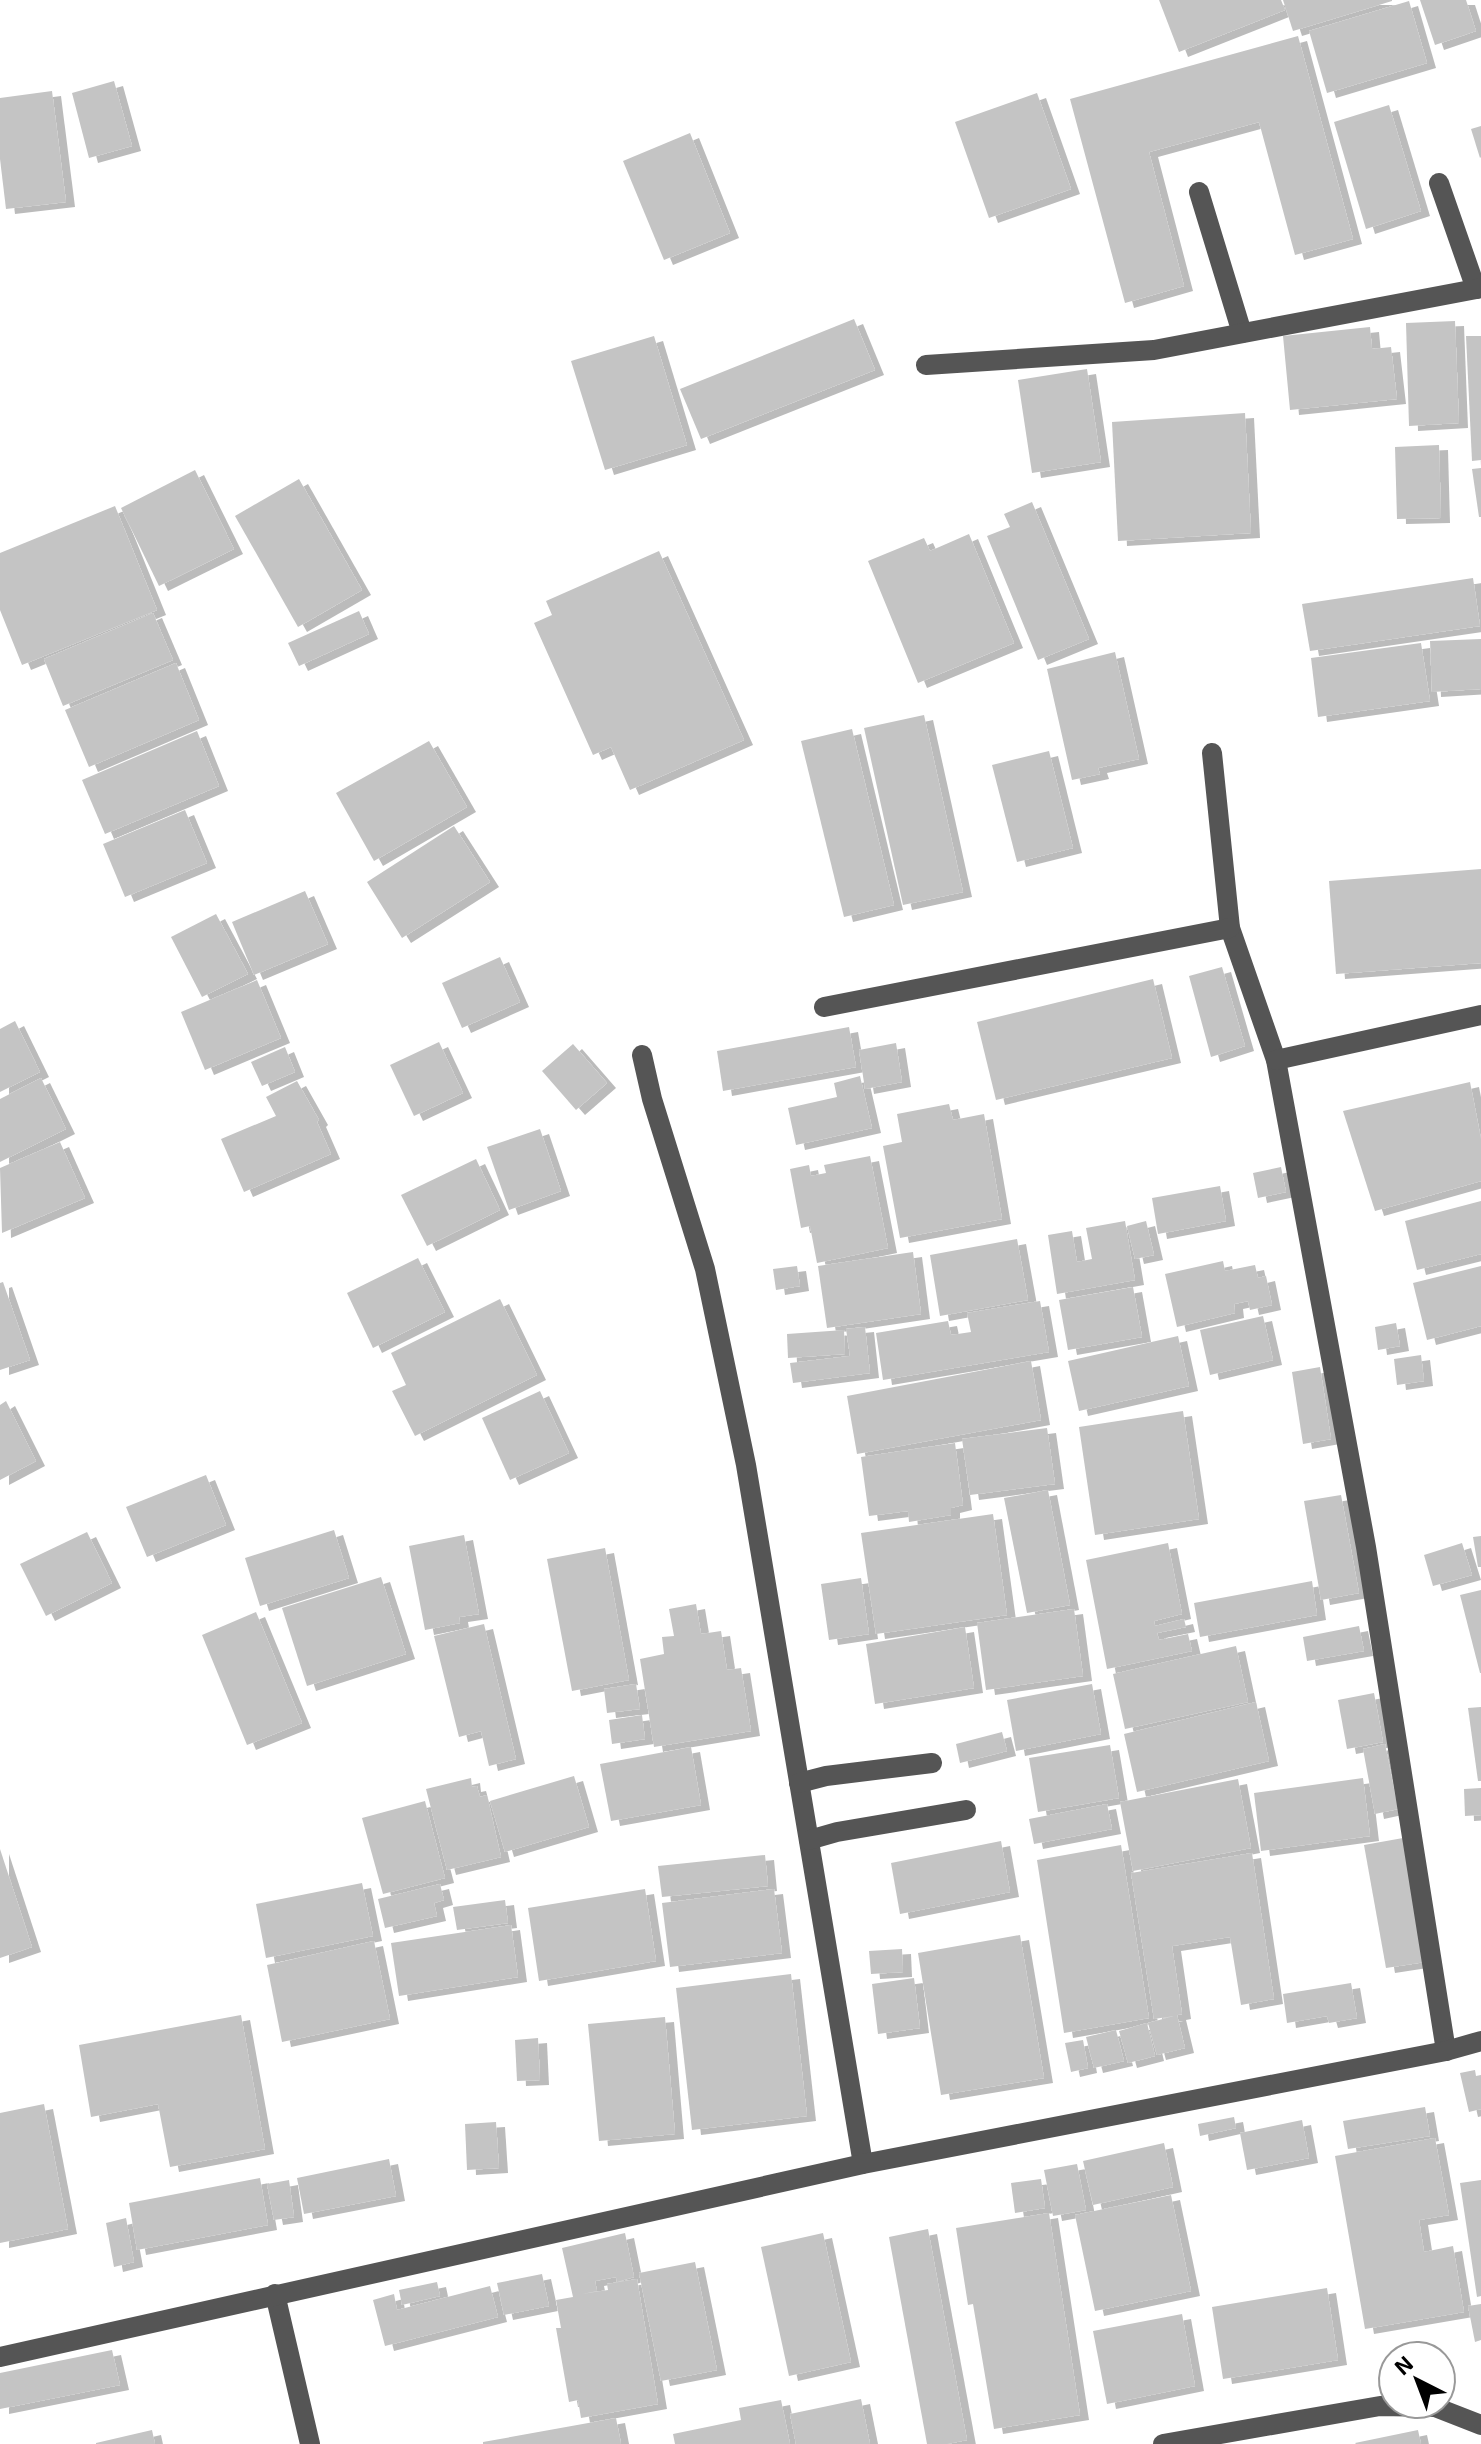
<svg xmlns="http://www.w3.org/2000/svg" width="1481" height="2444" viewBox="0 0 1481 2444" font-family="'Exo 2',sans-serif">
<defs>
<filter id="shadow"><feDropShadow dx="9" dy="5" stdDeviation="0" flood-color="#0004"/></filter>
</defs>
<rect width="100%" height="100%" fill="#fff"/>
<!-- building -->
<g fill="#c4c4c4" filter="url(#shadow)">
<polygon points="1159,0 1281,0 1285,10 1179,52"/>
<polygon points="1283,0 1392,0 1392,1 1293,31"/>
<polygon points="1420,0 1466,0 1476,31 1435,45"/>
<polygon points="1409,1 1427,63 1327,93 1309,31"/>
<polygon points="1298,36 1353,239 1295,255 1259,122 1149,152 1184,286 1125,303 1070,99"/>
<polygon points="114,81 132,146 89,158 72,93"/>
<polygon points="52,91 66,202 6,209 0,159 0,98"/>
<polygon points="1037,93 1071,189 989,218 955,122"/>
<polygon points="1389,105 1421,211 1366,229 1334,122"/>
<polygon points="1481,126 1481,157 1480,158 1471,129"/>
<polygon points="690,133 730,233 664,260 623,161"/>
<polygon points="854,319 875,370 701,439 680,389"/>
<polygon points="1455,321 1459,423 1409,426 1406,323"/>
<polygon points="1370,327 1372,349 1391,347 1397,399 1290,410 1283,336"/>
<polygon points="654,336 687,445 605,470 571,361"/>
<polygon points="1466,336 1481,336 1481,460 1472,461"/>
<polygon points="1087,369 1101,462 1032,473 1018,380"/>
<polygon points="1245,413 1251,533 1118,541 1112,422"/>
<polygon points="1439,445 1441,518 1397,519 1395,447"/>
<polygon points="1481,468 1481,517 1479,517 1472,469"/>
<polygon points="195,470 234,549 159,586 121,508"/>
<polygon points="299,479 362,590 298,627 235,516"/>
<polygon points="1032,502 1089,639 1038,660 987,536 1010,527 1004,514"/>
<polygon points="115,506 157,610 22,665 0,610 0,553"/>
<polygon points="969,534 1014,643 918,683 868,561 924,538 930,551"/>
<polygon points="659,551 744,740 630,790 611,747 593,755 534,623 552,615 546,601"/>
<polygon points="1473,578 1480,626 1310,651 1302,604"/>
<polygon points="359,611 369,634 299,666 288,643"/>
<polygon points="153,613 173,660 63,706 44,659"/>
<polygon points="1481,639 1481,689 1432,692 1430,641"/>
<polygon points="1421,643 1430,701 1318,717 1311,658"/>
<polygon points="1115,652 1139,759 1098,768 1100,774 1072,780 1047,669"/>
<polygon points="176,663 199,720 89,767 65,710"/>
<polygon points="924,715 963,892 903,905 864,728"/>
<polygon points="852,729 894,905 844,917 801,741"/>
<polygon points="197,731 219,786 105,834 82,780"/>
<polygon points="429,741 467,807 374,861 336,793"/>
<polygon points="1049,751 1073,848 1017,862 992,765"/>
<polygon points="185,810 207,863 125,897 103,844"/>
<polygon points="454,826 490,882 402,938 367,882"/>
<polygon points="1481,869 1481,963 1336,974 1329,881"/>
<polygon points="305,891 328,944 254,975 232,922"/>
<polygon points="216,914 248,974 202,997 171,937"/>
<polygon points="500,957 520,1002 462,1028 442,983"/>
<polygon points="1222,967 1245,1046 1211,1057 1189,976"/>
<polygon points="1153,979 1172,1058 996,1100 977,1022"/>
<polygon points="257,980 281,1038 205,1070 181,1012"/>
<polygon points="15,1021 40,1072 0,1092 0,1029"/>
<polygon points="849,1027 856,1067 723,1091 717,1051"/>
<polygon points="439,1042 463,1093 414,1116 390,1065"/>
<polygon points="896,1043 902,1082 865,1089 859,1050"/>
<polygon points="573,1044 607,1083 576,1110 542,1071"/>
<polygon points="285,1047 295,1072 262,1086 251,1062"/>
<polygon points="860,1076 872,1128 796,1145 788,1108 837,1097 834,1083"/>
<polygon points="41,1078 66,1129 0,1162 0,1099"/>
<polygon points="297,1081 319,1120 317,1122 331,1154 244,1192 221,1139 276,1116 266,1097"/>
<polygon points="1470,1082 1481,1139 1481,1181 1375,1211 1343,1111"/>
<polygon points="949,1104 953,1120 984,1114 1002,1219 900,1238 883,1146 902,1142 897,1114"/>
<polygon points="540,1129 561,1191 509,1210 487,1147"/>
<polygon points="60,1142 85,1198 2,1233 0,1168"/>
<polygon points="870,1156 888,1248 817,1263 810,1226 801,1228 790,1169 809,1165 811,1176 826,1173 824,1165"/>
<polygon points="476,1159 500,1210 427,1246 401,1195"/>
<polygon points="1281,1167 1286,1192 1258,1198 1253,1173"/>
<polygon points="1220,1186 1226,1221 1158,1234 1152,1198"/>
<polygon points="1481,1201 1481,1254 1417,1270 1405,1221"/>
<polygon points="1125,1221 1135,1280 1057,1294 1048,1235 1072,1231 1077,1262 1092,1259 1086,1228"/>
<polygon points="1146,1221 1154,1255 1135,1259 1127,1226"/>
<polygon points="1017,1239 1028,1300 940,1316 930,1255"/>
<polygon points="913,1252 921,1314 827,1328 818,1266"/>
<polygon points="418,1258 445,1312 373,1348 347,1293"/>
<polygon points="1223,1261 1225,1271 1255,1265 1258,1278 1266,1276 1272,1305 1250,1310 1248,1301 1234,1304 1235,1313 1177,1327 1165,1274"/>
<polygon points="797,1266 800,1286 776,1290 773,1269"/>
<polygon points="1481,1266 1481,1326 1427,1340 1413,1283"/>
<polygon points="3,1282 30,1360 0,1370 0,1283"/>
<polygon points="1133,1287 1142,1337 1068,1350 1059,1300"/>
<polygon points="500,1299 537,1375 415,1436 392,1391 406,1385 391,1353"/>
<polygon points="1040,1301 1049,1352 883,1380 876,1333 948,1321 951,1335 971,1332 967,1313"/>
<polygon points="1263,1316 1273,1360 1210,1375 1200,1330"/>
<polygon points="1396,1323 1400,1346 1378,1350 1375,1327"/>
<polygon points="865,1327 870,1373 793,1383 790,1363 850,1356 846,1329"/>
<polygon points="844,1330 845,1354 788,1358 787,1334"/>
<polygon points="1178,1336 1189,1386 1079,1411 1068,1361"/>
<polygon points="1421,1355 1424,1381 1397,1385 1394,1359"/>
<polygon points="1031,1361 1041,1420 857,1454 847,1396"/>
<polygon points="1320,1367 1331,1439 1303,1444 1292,1372"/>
<polygon points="540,1391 569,1453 510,1480 482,1418"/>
<polygon points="6,1401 36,1461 0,1480 0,1405"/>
<polygon points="1183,1411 1199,1519 1095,1535 1079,1427"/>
<polygon points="1047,1428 1055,1484 970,1495 962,1439"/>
<polygon points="955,1443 963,1505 951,1508 951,1515 909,1522 908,1511 869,1516 861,1457"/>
<polygon points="206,1475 226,1525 147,1557 126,1507"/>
<polygon points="1048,1490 1070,1605 1027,1613 1004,1498"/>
<polygon points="1341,1495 1359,1593 1321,1600 1304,1501"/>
<polygon points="993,1514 1007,1615 876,1634 861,1533"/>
<polygon points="334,1530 349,1578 260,1606 245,1558"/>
<polygon points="87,1532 112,1583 46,1616 20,1564"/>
<polygon points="464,1535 479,1614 459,1617 460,1623 425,1630 409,1546"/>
<polygon points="1481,1536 1481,1567 1478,1567 1473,1537"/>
<polygon points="1168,1543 1182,1614 1154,1621 1155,1626 1184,1619 1186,1627 1157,1633 1159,1640 1188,1634 1192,1651 1107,1669 1086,1560"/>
<polygon points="1462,1543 1472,1575 1433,1586 1424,1555"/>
<polygon points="605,1548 629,1680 572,1691 547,1559"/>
<polygon points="381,1577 406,1654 307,1686 282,1608"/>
<polygon points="861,1578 869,1634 829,1640 821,1584"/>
<polygon points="1312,1581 1317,1615 1200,1637 1194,1603"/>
<polygon points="1481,1590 1481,1673 1480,1673 1460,1595"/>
<polygon points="696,1604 701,1634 721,1631 727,1670 741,1668 751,1731 654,1747 640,1659 664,1654 662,1637 674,1636 669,1609"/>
<polygon points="1074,1609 1083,1676 986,1690 977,1623"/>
<polygon points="256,1612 302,1723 247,1745 202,1635"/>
<polygon points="484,1624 516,1759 489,1766 481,1731 459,1737 434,1636"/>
<polygon points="1359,1626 1364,1651 1307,1661 1303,1637"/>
<polygon points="965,1627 974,1688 875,1704 866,1644"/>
<polygon points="1236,1646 1248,1702 1125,1729 1113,1674"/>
<polygon points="636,1684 640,1709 607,1713 604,1689"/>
<polygon points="1092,1684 1101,1734 1016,1751 1007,1700"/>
<polygon points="1374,1693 1383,1742 1347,1749 1338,1700"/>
<polygon points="1256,1702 1269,1761 1137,1792 1124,1734"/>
<polygon points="1481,1707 1481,1781 1478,1781 1468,1708"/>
<polygon points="642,1715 645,1739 612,1744 609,1720"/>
<polygon points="1002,1732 1007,1751 960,1763 956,1744"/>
<polygon points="1385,1744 1398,1809 1375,1814 1363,1749"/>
<polygon points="1110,1745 1119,1798 1038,1812 1029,1758"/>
<polygon points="691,1747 701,1805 611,1821 600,1764"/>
<polygon points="574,1776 589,1827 505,1852 490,1801"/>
<polygon points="471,1778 472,1787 477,1786 480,1797 487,1795 501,1857 447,1870 426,1789"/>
<polygon points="1363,1778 1370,1836 1261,1851 1254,1793"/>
<polygon points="1238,1779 1251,1848 1133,1871 1120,1802"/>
<polygon points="1481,1788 1481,1815 1465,1816 1464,1789"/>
<polygon points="425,1801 445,1878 383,1894 362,1818"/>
<polygon points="1107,1804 1112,1829 1034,1844 1029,1819"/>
<polygon points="1403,1838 1425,1962 1386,1968 1364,1845"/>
<polygon points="1001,1841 1010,1892 900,1914 891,1863"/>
<polygon points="1121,1845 1149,2018 1064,2033 1037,1860"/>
<polygon points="0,1849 32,1947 0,1958"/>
<polygon points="1252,1853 1274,1999 1241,2005 1230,1937 1172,1946 1182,2014 1177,2015 1185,2048 1157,2055 1148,2023 1174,2016 1154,2019 1131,1873"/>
<polygon points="765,1855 768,1886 662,1897 658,1866"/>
<polygon points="362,1883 373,1936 266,1958 256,1904"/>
<polygon points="440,1884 444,1900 434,1903 437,1916 385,1928 378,1899"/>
<polygon points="645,1889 656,1961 539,1981 528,1908"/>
<polygon points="774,1889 782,1953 670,1967 662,1903"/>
<polygon points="505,1900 508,1923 457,1930 453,1907"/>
<polygon points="511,1925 518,1977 399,1996 391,1943"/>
<polygon points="1020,1935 1044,2078 941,2095 918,1953"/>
<polygon points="374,1941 390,2019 282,2042 267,1965"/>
<polygon points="902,1949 903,1972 871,1974 869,1951"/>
<polygon points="791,1974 807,2116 692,2130 676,1988"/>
<polygon points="914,1978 920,2028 878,2034 872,1984"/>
<polygon points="1351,1983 1357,2018 1329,2023 1327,2016 1287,2023 1283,1994"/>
<polygon points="241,2015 265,2149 170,2167 158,2104 91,2117 79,2045"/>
<polygon points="665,2017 675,2134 599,2141 588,2024"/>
<polygon points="1147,2023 1155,2056 1128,2063 1119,2031"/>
<polygon points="1116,2030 1124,2061 1094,2068 1086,2037"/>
<polygon points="538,2038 540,2080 517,2081 515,2040"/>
<polygon points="1083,2040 1088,2068 1071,2072 1065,2043"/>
<polygon points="1475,2070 1476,2076 1481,2075 1481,2109 1469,2112 1460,2073"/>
<polygon points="44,2104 68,2229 0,2243 0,2113"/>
<polygon points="1425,2107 1430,2136 1348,2149 1343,2121"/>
<polygon points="1234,2117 1236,2128 1200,2136 1198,2124"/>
<polygon points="1302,2120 1309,2158 1247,2170 1240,2133"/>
<polygon points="496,2122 499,2168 467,2170 465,2124"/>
<polygon points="1435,2138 1449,2215 1419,2220 1424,2252 1453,2246 1464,2312 1365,2329 1335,2156"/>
<polygon points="1164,2143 1173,2187 1093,2205 1083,2161"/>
<polygon points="389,2159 396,2196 304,2214 297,2178"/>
<polygon points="1077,2164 1086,2210 1053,2216 1044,2170"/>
<polygon points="260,2178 268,2225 137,2250 129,2203"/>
<polygon points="1041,2179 1045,2208 1015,2213 1011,2183"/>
<polygon points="289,2180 294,2217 274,2220 267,2184"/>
<polygon points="1481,2180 1481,2296 1477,2297 1460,2183"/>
<polygon points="1171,2195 1191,2291 1095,2311 1075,2215"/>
<polygon points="1049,2213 1080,2415 994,2429 973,2304 968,2305 956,2228"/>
<polygon points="126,2218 134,2262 114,2267 106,2223"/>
<polygon points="928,2229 967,2440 947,2444 927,2444 889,2237"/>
<polygon points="625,2233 634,2277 617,2282 616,2277 595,2281 597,2291 582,2294 608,2290 607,2284 637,2279 658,2404 581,2418 578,2400 569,2402 556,2328 561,2328 556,2300 573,2297 562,2248"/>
<polygon points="823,2233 851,2362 789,2376 761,2247"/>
<polygon points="695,2262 717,2370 661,2381 639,2273"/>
<polygon points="542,2274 549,2306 504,2315 497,2283"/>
<polygon points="437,2282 440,2296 402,2305 399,2290"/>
<polygon points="490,2286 498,2317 385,2346 373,2300 394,2294 397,2310"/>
<polygon points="1327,2288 1338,2360 1223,2379 1212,2307"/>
<polygon points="1481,2304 1481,2340 1475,2342 1468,2306"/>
<polygon points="1182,2314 1195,2386 1107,2404 1093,2331"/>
<polygon points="112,2350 120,2385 0,2409 0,2373"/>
<polygon points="861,2399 870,2444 796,2444 790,2414"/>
<polygon points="781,2400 790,2444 675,2444 673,2434 741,2420 739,2408"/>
<polygon points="616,2418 621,2444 483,2444 483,2442"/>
<polygon points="152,2430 155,2444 96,2444 96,2443"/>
<polygon points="1418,2430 1421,2444 1356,2444 1355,2443"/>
</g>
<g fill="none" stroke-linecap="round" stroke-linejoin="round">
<!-- minor -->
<g stroke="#555" stroke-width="20">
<polyline points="1439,183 1476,289"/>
<polyline points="1199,192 1242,333"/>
<polyline points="926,365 1154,350 1481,288"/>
<polyline points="1212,753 1230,928 1276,1060 1366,1547 1446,2051"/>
<polyline points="824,1007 1230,928"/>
<polyline points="642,1055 652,1099 705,1269 746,1465 863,2164"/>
<polyline points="1276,1060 1481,1015"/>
<polyline points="799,1783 826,1776 932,1763"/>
<polyline points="809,1840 837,1832 966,1810"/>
<polyline points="275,2294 310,2444"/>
<polyline points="0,2357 863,2164 1446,2051 1481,2041"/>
<polyline points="1163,2444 1380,2406 1435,2407 1481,2425"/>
</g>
</g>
<!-- north arrow -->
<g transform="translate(1417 2380) rotate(318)"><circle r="38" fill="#ffffff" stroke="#999999" stroke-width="2"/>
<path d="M0-6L14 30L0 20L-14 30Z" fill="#000000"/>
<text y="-12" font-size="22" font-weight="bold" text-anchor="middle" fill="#000000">N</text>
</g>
</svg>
